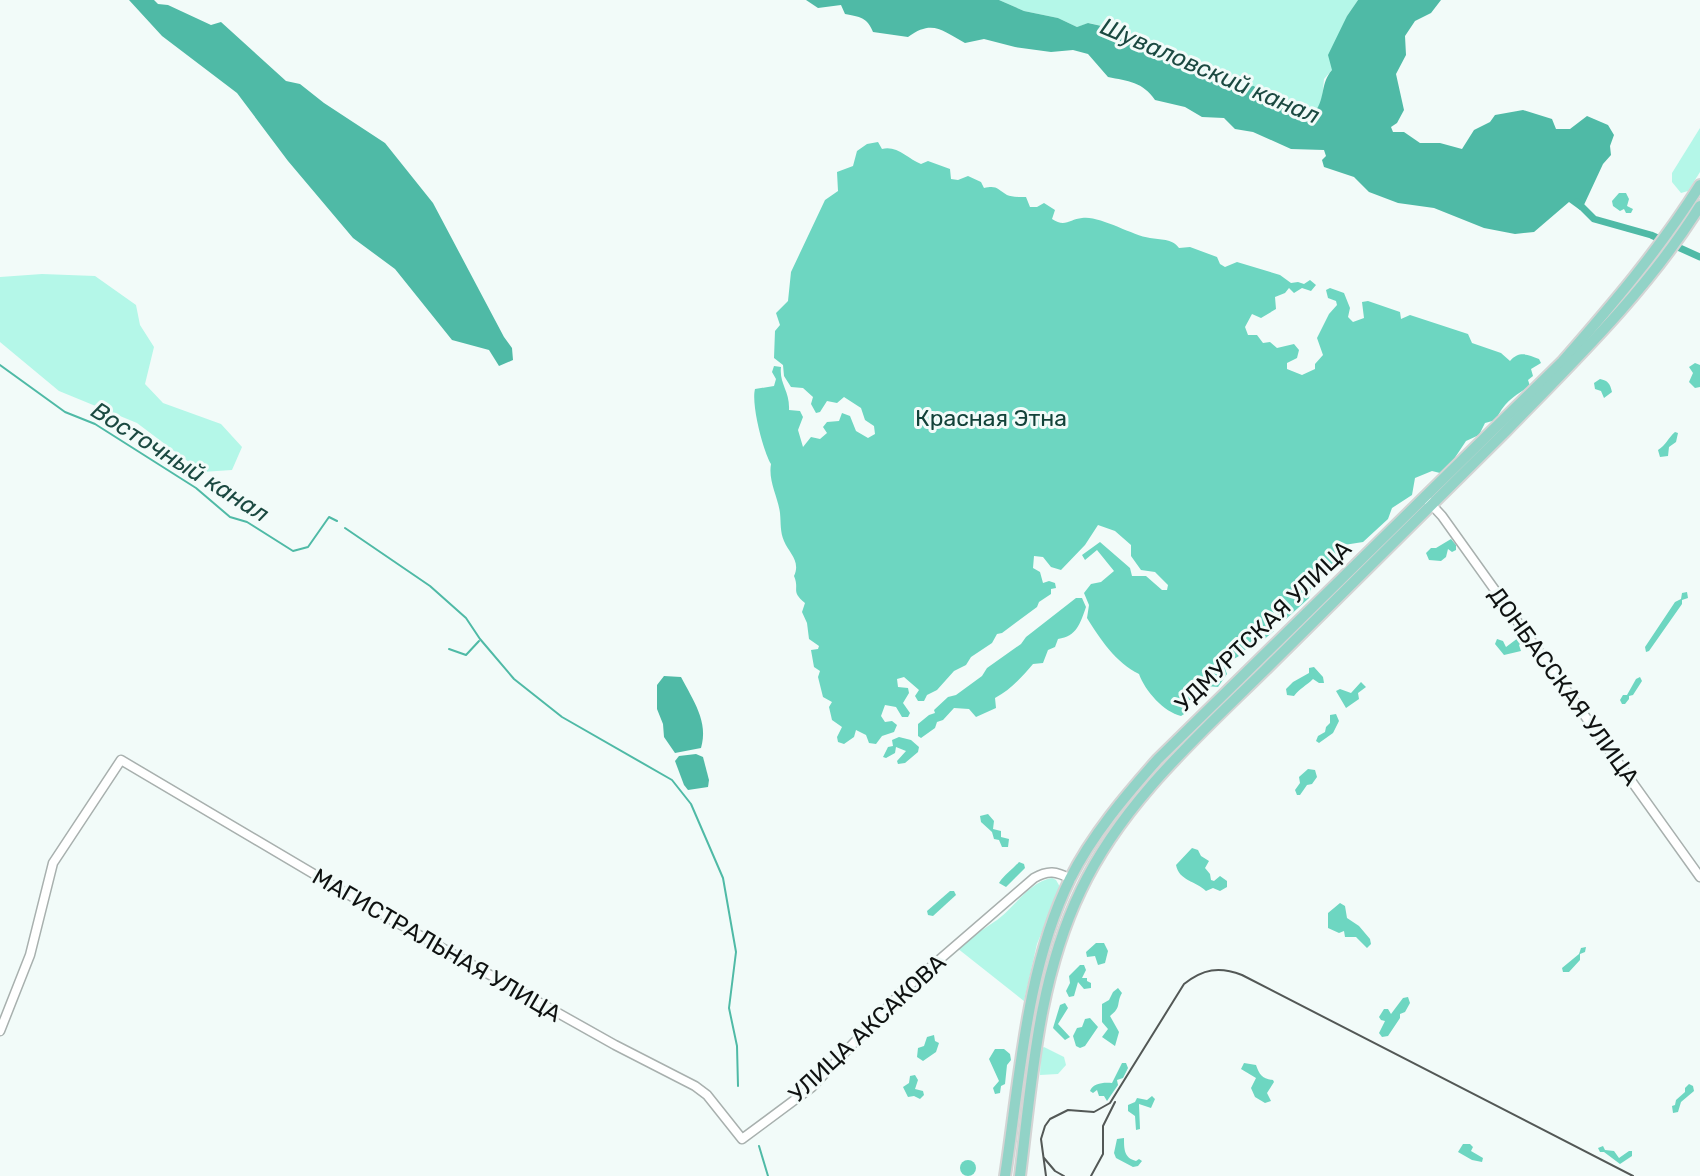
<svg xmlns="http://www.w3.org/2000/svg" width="1700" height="1176" viewBox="0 0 1700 1176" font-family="Rubik,sans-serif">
<rect width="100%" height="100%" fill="#f2fbf9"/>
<!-- green -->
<g fill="#b4f7e8">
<polygon points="999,0 1358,0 1347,16 1332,70 1324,79 1322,101 1315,112 1296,114 1282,99 1266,99 1254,86 1239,87 1210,72 1178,67 1149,48 1118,37 1106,27 1089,23 1077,27 1058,18 1024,11"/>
<polygon points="1700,128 1700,172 1688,191 1681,193 1672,182 1672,173"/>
<polygon points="42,274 95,276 136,305 140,325 154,347 145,384 163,403 221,424 242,447 232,470 202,472 137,423 59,391 0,342 0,277"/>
<path d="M1052,878l4,2 4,7 -23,57 -13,57 -67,-53c12,-10 24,-17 37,-26 19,-12 34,-40 58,-44z"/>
<polygon points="1044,1047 1064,1057 1066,1065 1058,1074 1040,1075 1041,1049"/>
</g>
<!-- forest -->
<g fill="#6dd6c1">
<path d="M878,142l4,7c15,-4 26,10 39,15l7,-3 22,8 1,10 7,1 10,-4 13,6 3,6c13,-3 13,1 23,7 4,2 13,2 19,2l4,10h7l7,-4 11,7 -3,9c13,9 18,0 30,-1 17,-3 49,17 68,20 10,2 22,0 29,10l11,-1 27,10 3,7 5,3 12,-5 43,13 11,8 7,-1 6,2 6,-4 6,5 -5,6 -9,-3 -8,5 -5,-5 -4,5 -10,4 1,12 -15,9 -9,-4 -7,13 3,8h9l6,8 7,-1 7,6 17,-4 5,6 -2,8 -10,5v6l15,6 13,-6v-5l8,-9 -6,-17 12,-24 8,-9 -1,-4 -8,-3 -2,-8 4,-2 14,5 6,15 -2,9 5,5 11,-4 -2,-16 6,-1 32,11 1,7 9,-4 58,19 4,9 29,10 9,8c9,-10 17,-7 29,-2l2,4 -10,6 2,7 -5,4 2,6c-16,10 -26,16 -34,34l-11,3 -6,12 -13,6 -12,18 -14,14 -8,-2 -17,7 -3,17 -20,13 -4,11 -25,23 -19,3 -5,6 5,4 -1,7 -24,12 -2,8 -5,3 -3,13 -23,21 -11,1 -4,3 3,8 -12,10 -8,-3c-8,11 -13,21 -28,23l-2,5 3,8 -9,13 -12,-1c-5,9 -10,12 -19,15l2,10 -8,5c-17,-4 -36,-25 -42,-42 -23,-11 -39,-35 -52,-56l2,-13 -5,-12 7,-9 10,-2 13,-11 -17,-21 -12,10 -3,-5 18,-13 30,26 2,8h14l16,14h5l1,-5 -13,-13 -14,-2 -10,-14v-11l-16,-14 -17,-6 -13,20 -24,25 -10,-3 -8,-10 -9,-1 -1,12 7,4 3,11 6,-2 6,2 1,5 -5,1v5l-12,8 -2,5 -35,26 -5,1 -5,9 -21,14 -5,8 -12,6 -17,19 -10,5 -3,6h-6l-3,-5 4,-6 -15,-13 -7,2 1,8 10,1 1,5 -6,10 7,10 -2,4h-6l-6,-10 -11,-2 -4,11 4,6 7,-1 5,4 -3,7 -12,4 -6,8 -7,-1 -3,-8 -10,-5 -2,7 -10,7 -6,-2 -1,-5 5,-10 -10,-7 -3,-13 3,-5 -9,-5 -5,-20 2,-6 -6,-4 -3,-17 7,-1 1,-3 -10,-7 -2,-16 -5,-11 3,-9c-15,-12 -5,-13 -11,-27 7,-15 -5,-23 -10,-35 -4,-9 -3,-18 -4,-28 -2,-16 -12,-32 -9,-49 -8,-13 -20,-60 -16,-75l19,-3 2,-7 -4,-7 2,-6 7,1c-2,17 9,24 8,43l11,1 3,6 -5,13 5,17 8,-10 9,2 7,-6 -4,-6 4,-5 12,-1 3,-8 8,3 6,15 12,7 7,-4 -1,-8 -9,-6 -4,-12 -17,-11 -7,6 -10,-2 -7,11 -4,1 -5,-9 2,-7 -10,-9 -12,-1 -7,-11 -1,-11 -9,-7 1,-27 5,-6 -4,-12 12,-12 3,-29 34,-72 13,-9 -1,-19 16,-6 4,-15 10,-7z"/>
<polygon points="1619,193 1626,193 1629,199 1627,206 1633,209 1631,213 1626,213 1624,209 1620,211 1613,206 1612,201"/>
<polygon points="1695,363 1700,365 1700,387 1695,388 1689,382 1693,373 1689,367"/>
<path d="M1600,379c8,2 10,4 12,13l-8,6 -3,-7 -6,-2 -1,-6z"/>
<path d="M1675,432l3,1 -2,9 -7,5 -1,9 -8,1 -2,-7c8,-5 10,-12 17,-18z"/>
<polygon points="1451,539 1456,545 1456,550 1452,552 1448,549 1446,557 1441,561 1429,560 1426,553 1431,548 1436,548"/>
<polygon points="1687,592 1688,598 1682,600 1682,604 1649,651 1646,652 1645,647 1675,602 1681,599 1682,593"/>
<path d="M1076,598h6l4,9c-6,17 -9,29 -28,32l-3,8 -7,3 -5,13 -10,1c-11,13 -23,26 -38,34l1,10 -20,9 -7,-8 -15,-1 -11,12 -6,2 -2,6 -14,10 -3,-2v-12l11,-9 6,-2 -1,-3 14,-13 8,-2 26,-19 5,-8 34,-24 5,-7z"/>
<polygon points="1515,628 1522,633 1520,637 1523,641 1519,645 1521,651 1504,655 1495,644 1497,639 1503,641 1506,647 1518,638 1513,631"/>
<path d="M1314,667l9,10 1,6h-5l-6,-4c-7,7 -13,9 -19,17l-7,-1 -1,-6 7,-7 16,-9v-5z"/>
<polygon points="1640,677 1642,681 1633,695 1629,696 1629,699 1625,704 1622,704 1620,700 1623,695 1627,695 1636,679"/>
<polygon points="1361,682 1366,687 1358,693 1359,699 1346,708 1336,691 1340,689 1351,693"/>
<polygon points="1336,714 1339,721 1333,733 1319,743 1316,741 1318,736 1325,732 1326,727 1330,723 1330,715"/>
<polygon points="899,737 911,740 919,747 918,752 905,763 898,764 897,761 906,751 896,747 895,753 886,758 883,757 888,747 893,746 892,740"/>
<polygon points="1308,769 1315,770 1317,777 1312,784 1307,785 1300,795 1297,795 1295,790 1300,783 1299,777"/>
<polygon points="988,814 994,821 993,829 1001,831 1001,837 1009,839 1008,847 1002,847 999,840 994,839 992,832 981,822 980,816"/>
<path d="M1192,848l6,2 3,6 8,5 -4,7 5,6 1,6 3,1 6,-5 7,5v6l-7,4 -7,-3 -7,3c-10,-10 -27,-10 -30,-26z"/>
<path d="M1019,862l5,2 1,4 -19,19 -7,-4c6,-9 13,-13 20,-21z"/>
<polygon points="950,891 954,891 956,895 933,916 928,915 927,911"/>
<polygon points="1340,903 1345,906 1347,918 1359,926 1370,939 1371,944 1367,948 1356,937 1345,937 1344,931 1339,933 1328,928 1328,913"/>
<polygon points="1096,943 1104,943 1108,951 1105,963 1098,965 1095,956 1087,957 1086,952"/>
<polygon points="1586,947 1585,952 1580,954 1580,960 1569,972 1563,972 1562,968 1579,954 1581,948"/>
<polygon points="1080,965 1084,965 1086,970 1082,978 1087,978 1087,981 1091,983 1091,988 1084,989 1078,982 1074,996 1069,997 1066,991 1070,983 1069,976"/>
<path d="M1118,988l4,5c-6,10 0,14 -12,23l9,16 -4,14 -13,-9 6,-8 -6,-7v-18l7,-4 4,-8z"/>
<polygon points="1408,997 1410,1003 1405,1012 1400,1014 1400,1018 1388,1036 1382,1037 1379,1033 1385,1021 1381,1020 1379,1017 1384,1009 1388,1009 1391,1014 1403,998"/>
<polygon points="1065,1003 1068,1008 1058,1024 1070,1037 1065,1040 1053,1028 1060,1005"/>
<polygon points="1090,1018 1098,1027 1085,1046 1080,1048 1076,1046 1073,1036 1077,1028 1082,1027 1085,1019"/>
<polygon points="934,1035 935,1041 939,1043 936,1052 923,1061 917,1057 918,1048 924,1046 927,1037"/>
<polygon points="995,1049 1004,1049 1010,1054 1011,1060 1007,1065 1005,1084 1001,1086 1000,1093 995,1094 993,1088 999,1081 989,1059"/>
<path d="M1122,1063h4l2,5 -5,10 -6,2 1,5 -11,16 -3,-5h-5l-2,-6 -4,3 -3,-2c3,-8 14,-9 22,-8z"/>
<path d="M1244,1063l12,2c3,9 6,14 17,15l1,2 -7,11 4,8 -6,2 -10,-6 -4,-9 5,-10 -15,-9z"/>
<polygon points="915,1075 918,1080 915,1089 923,1091 924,1095 920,1099 914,1096 908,1097 903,1087 909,1083 910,1076"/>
<polygon points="1689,1084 1693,1086 1694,1091 1681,1102 1678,1112 1673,1113 1672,1106 1675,1105 1676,1100 1685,1092 1685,1088"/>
<polygon points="1152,1096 1155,1099 1151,1108 1139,1104 1140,1129 1136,1130 1135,1116 1128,1111 1128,1105 1135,1102 1137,1098 1147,1100"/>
<path d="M1124,1138c0,11 0,20 12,23l3,-2 3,2 -4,5 -5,1 -17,-9 -2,-5 3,-14z"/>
<polygon points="1463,1144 1470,1144 1473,1147 1471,1151 1483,1158 1482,1162 1472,1160 1458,1152"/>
<polygon points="1603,1146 1605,1150 1614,1151 1619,1158 1629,1151 1632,1151 1632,1156 1620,1164 1604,1152 1600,1152 1598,1148"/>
<circle cx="968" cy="1168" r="8"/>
</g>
<!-- water -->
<g fill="#4fbaa6">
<polygon points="129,0 154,0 158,4 168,5 211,25 221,22 286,81 300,84 324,103 385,143 433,203 504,337 512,348 513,360 499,366 489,350 452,340 395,269 353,238 288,161 237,93 162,36"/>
<path d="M806,0h193l25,11 34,7 19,9 11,-4 18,4 12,10 31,11 29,19 31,5 30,15 15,-1 12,13h16l15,15 8,-6 10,4c11,-16 5,-28 17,-42l-4,-15 19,-39 11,-16h83l-10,13 -16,8 -10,15 1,19 -10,19 8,36 -7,13 -6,4 2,5h11l16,11h20l22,6 12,-19 16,-8 5,-7 28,-5 29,9 4,10h14l17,-13 21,9 6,10 -4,11 1,9 -8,9 -20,43 -3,3 -11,-8 -35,30 -19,2 -31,-6 -50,-20 -36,-5 -29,-11 -15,-15 -30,-10 -2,-7 4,-4 -2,-6 -33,-1 -38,-17 -18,-3 -11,-11 -22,-1 -17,-10 -30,-7c-12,-18 -27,-19 -47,-23l-20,-23 -15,-4 -22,2 -36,-5 -31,-8 -19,4c-23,-12 -32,-24 -57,-6l-35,-5c-6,-15 -13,-15 -28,-18l-4,-9 -23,3z"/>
<path d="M664,676l17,1c12,23 28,45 20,71l-26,5 -11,-16 -1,-13 -6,-15v-24z"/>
<polygon points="696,754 703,757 709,780 708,787 688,790 684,785 675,761 679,756"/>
</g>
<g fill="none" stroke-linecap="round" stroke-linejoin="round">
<!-- stream -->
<g stroke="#4fbaa6" stroke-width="2">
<polyline points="0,365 65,412 95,424 196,488 230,517 247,522 293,551 308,547 329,517 337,521"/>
<polyline points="345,528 430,586 466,618 480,639 514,679 562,717 672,780 691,804 723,878 736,952 729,1008 737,1046 738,1086"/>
<polyline points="449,649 466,655 479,641"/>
<polyline points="759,1146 768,1176"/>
</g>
<!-- canal -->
<polyline stroke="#4fbaa6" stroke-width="7" points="1577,202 1594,219 1651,235 1700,257"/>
<!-- tertiary casing -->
<g stroke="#a8b0ae" stroke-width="11">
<g id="tertiary">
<polyline points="1429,502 1442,516 1700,877"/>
<path d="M0,1031l30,-76 23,-92 68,-103 257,152 237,133 80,41 12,9 35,44 70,-52 90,-95 132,-114c14,-8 22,-7 37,1"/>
</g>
</g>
<!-- primary casing -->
<g stroke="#d4d4d4" stroke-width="14">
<g id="primary">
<path d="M1005,1176c15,-98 21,-207 65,-297 22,-44 56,-84 88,-120l404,-397c49,-56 98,-113 138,-177"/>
<path d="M1020,1176c12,-97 18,-197 61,-286 41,-87 116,-153 184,-220 79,-79 159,-158 239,-237 69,-71 143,-142 196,-227"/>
</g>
</g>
<!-- tertiary -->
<use href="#tertiary" stroke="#fff" stroke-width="8"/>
<!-- primary -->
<use href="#primary" stroke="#92d3c7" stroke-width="10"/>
<!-- tram -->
<g stroke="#535856" stroke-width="2">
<polyline points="1044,1158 1055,1171 1064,1176"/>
<path d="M1046,1176l-5,-37 4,-13 5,-7 18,-9 26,2 16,-9 74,-119c19,-15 35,-18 58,-9l391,201"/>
<polyline points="1091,1176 1103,1154 1103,1126 1115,1102"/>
</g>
</g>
<g text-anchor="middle" stroke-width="6" stroke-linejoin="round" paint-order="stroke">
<!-- park labels -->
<g font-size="23" fill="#124239" stroke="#f2fbf9">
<text x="991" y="426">Красная Этна</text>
</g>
<!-- street labels -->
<g font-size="23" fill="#0f1211" stroke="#f2fbf9">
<text transform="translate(1263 626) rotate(-44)" y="8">УДМУРТСКАЯ УЛИЦА</text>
<text transform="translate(1564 686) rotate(54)" y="8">ДОНБАССКАЯ УЛИЦА</text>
<text transform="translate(437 945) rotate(30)" y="8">МАГИСТРАЛЬНАЯ УЛИЦА</text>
<text transform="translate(867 1028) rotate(-43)" y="8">УЛИЦА АКСАКОВА</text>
</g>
<!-- water labels -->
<g font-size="24" font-style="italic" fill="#1b4941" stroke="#f2fbf9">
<text transform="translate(1210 71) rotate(23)" y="8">Шуваловский канал</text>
<text transform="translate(180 462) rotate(32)" y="8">Восточный канал</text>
</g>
</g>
</svg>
